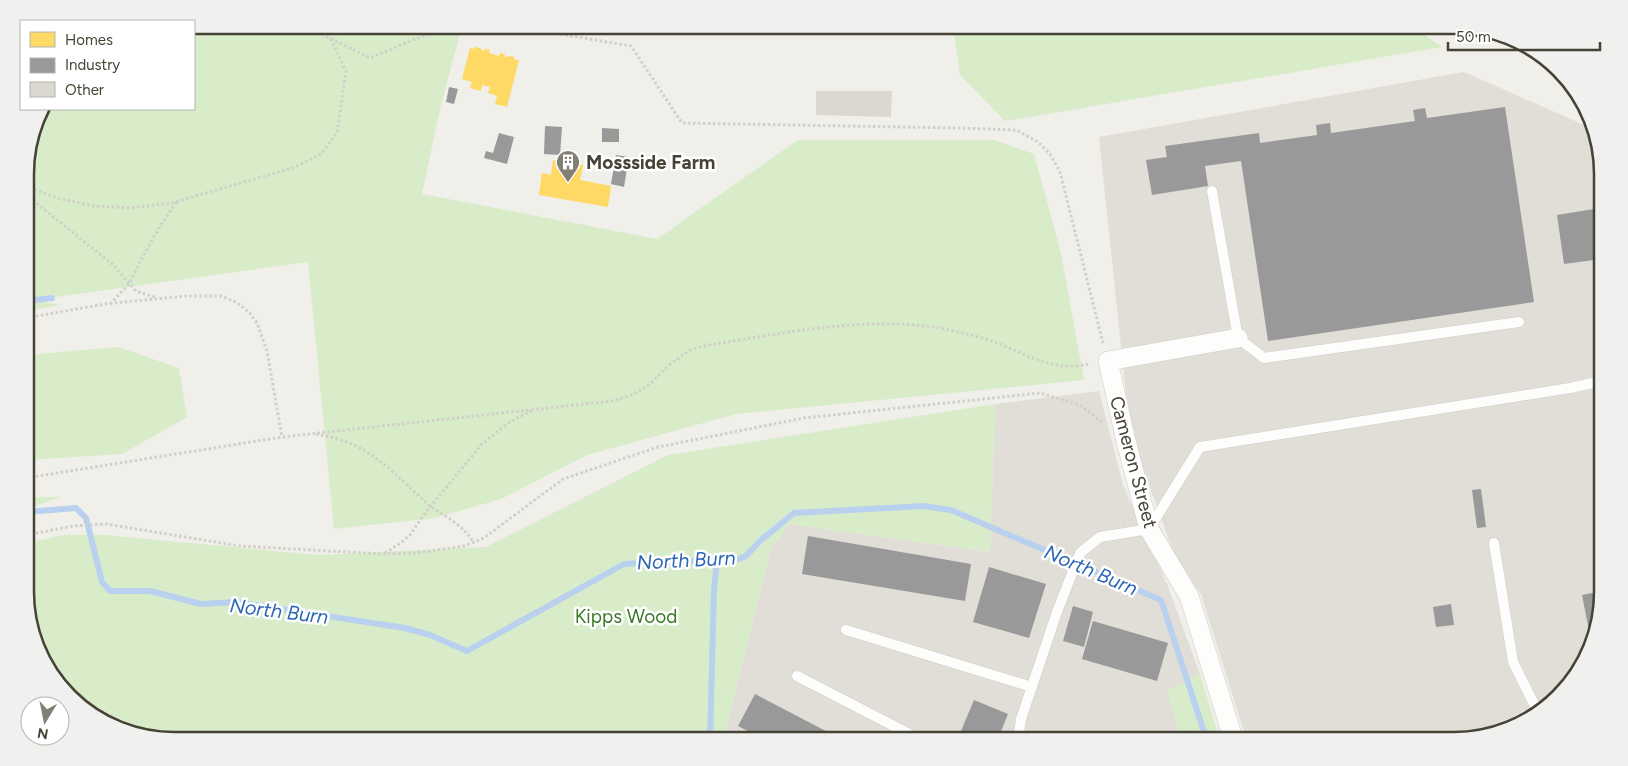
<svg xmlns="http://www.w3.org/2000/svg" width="1628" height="766" viewBox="0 0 1628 766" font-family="Figtree,sans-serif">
<rect width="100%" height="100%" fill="#f0efe9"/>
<!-- industrial -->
<g fill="#e0ded7">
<polygon points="1464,72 1591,128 1602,154 1603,593 1592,650 1537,716 1464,741 1247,741 1201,594 1174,554 1130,432 1099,137"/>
<polygon points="1099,391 1123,485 1167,584 1200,674 1168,691 1181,741 723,741 771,548 790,524 990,552 995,404"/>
</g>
<!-- green -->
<g fill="#d8ecc9">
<polygon points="194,25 438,25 461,30 440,109 422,194 657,239 798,140 994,140 1034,154 1061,253 1084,380 736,414 587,455 501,499 435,518 334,529 308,262 34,300 61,305 26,311 25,163 40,109 194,109"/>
<polygon points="953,25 1410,25 1442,47 1005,121 960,75"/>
<polygon points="118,347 179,368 187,417 122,454 26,460 26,355"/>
<polygon points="995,404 990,552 790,524 771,548 723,741 173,741 116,730 56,683 26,612 26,543 64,535 105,535 317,555 486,547 668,455"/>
<polygon points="26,497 61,497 26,509"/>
<polygon points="1200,674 1220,741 1181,741 1167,691"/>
</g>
<!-- homes -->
<g fill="#ffd966">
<polygon points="476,47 480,48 483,51 484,51 485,49 490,50 489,53 499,56 500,53 505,54 504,57 513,56 515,60 519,60 507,107 495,104 497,96 488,93 490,87 482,85 481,91 470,88 472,82 462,79 470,48 473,49"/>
<polygon points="553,160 583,165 580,180 611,186 608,207 539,195 542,173 551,175"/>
</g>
<!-- industry -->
<g fill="#999">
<polygon points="449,87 458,89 454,104 446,102"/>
<polygon points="1505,107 1534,302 1268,341 1241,161 1205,166 1208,186 1152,195 1146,160 1167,157 1165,146 1259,133 1260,143 1317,135 1316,125 1330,123 1331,133 1415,121 1413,110 1425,108 1427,118"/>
<polygon points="545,126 562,127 560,155 544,154"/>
<polygon points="602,128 619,129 619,142 602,142"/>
<polygon points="499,133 514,137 507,164 484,158 486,151 493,153"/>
<polygon points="616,155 629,157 624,187 611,184"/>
<polygon points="1594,209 1601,259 1564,264 1557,215"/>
<polygon points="1481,489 1486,527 1477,528 1472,490"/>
<polygon points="808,536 971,564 965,601 802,574"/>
<polygon points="989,567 1046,584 1029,638 973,622"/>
<polygon points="1603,591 1593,641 1591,641 1582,595"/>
<polygon points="1451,604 1454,625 1436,627 1433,607"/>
<polygon points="1073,606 1093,612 1084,647 1063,641"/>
<polygon points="1093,621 1168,643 1157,681 1082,659"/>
<polygon points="755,694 845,741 767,741 738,726"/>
<polygon points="974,700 1008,714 997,741 985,741 961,731"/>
</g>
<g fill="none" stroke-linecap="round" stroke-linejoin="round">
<!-- stream -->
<g stroke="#b9d1ef" stroke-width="6">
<polyline points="26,301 52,298"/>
<polyline points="26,512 76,508 86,518 102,582 110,591 150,591 201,604 236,602 405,628 430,635 467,651 624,564 717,560 733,561 746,556 760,541 794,513 923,506 951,510 1161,600 1207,741"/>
<polyline points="710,741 714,589 717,560"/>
</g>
</g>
<!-- building -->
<polygon fill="#dad8d1" points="816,91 892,91 891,117 816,115"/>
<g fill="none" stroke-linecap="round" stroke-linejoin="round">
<!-- lane casing -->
<g stroke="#cecdc7" stroke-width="11">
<g id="lane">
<polyline points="1212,191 1238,338 1264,358 1519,322"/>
<polyline points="1494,543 1513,662 1539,714"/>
<polyline points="846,630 1032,687"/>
<polyline points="797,676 923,741"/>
<polyline points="1018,741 1021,719 1057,612 1080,553 1100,537 1149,529 1200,447 1570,388 1602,381"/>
</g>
</g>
<!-- street casing -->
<g stroke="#cecdc7" stroke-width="20">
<polyline id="street" points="1234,741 1189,596 1149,529 1126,441 1108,361 1238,338"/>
</g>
<!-- path -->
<g stroke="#d1cfca" stroke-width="3" stroke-dasharray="2.5 2.5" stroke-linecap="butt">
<polyline points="304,25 370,58 413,40 454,25"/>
<polyline points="506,25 631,46 682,123 958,128 1016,130 1038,142 1050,154 1060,172 1103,343"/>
<polyline points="25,186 57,198 94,206 131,208 171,203 293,168 321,154 337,133 346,71 330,37"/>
<polyline points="25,194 112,264 136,291 157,298"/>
<polyline points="110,304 129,284 142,258 162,223 177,202"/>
<polyline points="26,318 105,304 186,296 221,296 236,302 249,312 257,323 267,351 282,437"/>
<path d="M316,434c15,3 30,6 44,14 26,14 46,37 69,57 15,12 34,19 44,37"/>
<path d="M26,478l256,-41 330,-36 20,-6 17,-10 20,-20 21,-15 18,-5c71,-11 145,-27 217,-19 22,3 45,8 67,15 24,9 46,22 71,25 9,1 19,-1 27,-2"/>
<polyline points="26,535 73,526 106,524 240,546 384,554 416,553 464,546 484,538 563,479 658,447 804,418 1040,393 1080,405 1102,422"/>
<polyline points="385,553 402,542 410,535 425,513 482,444 508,423 533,410"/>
</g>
<!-- lane -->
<use href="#lane" stroke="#fdfdfc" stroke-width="10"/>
<!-- street -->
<use href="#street" stroke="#fdfdfc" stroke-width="19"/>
<!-- rail -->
<polyline stroke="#d9d9d8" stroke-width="4" stroke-dasharray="6 6" stroke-linecap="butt" points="1503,35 1525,47"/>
</g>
<!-- icons -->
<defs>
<g id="building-pin" transform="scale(1.25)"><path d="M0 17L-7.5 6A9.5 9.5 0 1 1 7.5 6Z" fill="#827f74" stroke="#fff"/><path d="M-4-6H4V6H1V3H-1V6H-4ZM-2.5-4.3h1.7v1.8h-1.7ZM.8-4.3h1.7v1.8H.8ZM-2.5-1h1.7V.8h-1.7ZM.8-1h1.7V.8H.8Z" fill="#fff"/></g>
</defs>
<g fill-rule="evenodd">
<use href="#building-pin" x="568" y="162"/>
</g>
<g text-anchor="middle" stroke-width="5" stroke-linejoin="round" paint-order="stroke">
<!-- poi labels -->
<g font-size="19" font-weight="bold" fill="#464235" stroke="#fff" text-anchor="start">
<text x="586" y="169">Mossside Farm</text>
</g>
<!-- street labels -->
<g font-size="19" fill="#464235" stroke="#fff">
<text transform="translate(1134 462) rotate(75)" y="7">Cameron Street</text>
</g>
<!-- park labels -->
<g font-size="19" fill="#3a7a27" stroke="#fff">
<text x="626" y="623">Kipps Wood</text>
</g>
<!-- water labels -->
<g font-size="20" font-style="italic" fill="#2c66b5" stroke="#fff">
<text transform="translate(686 560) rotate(-3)" y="7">North Burn</text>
<text transform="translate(1091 570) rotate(23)" y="7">North Burn</text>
<text transform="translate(279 611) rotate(7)" y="7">North Burn</text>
</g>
</g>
<!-- crop -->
<path d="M0 0H1628V766H0ZM174 34H1454A140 140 0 0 1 1594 174V592A140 140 0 0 1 1454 732H174A140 140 0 0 1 34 592V174A140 140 0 0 1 174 34Z" fill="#f0f0ef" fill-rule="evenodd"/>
<path fill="none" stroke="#464235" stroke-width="2.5" d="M174 34H1454A140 140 0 0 1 1594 174V592A140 140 0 0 1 1454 732H174A140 140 0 0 1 34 592V174A140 140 0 0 1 174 34Z"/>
<!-- legend -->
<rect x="20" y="20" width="175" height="90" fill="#ffffff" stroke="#b5b3ae"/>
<rect x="30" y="32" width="25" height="15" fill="#ffd966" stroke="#b5b3ae"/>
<text x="65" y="45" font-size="15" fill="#464235">Homes</text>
<rect x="30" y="58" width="25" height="15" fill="#999999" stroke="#b5b3ae"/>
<text x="65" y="70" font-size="15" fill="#464235">Industry</text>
<rect x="30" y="82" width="25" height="15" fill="#dad8d1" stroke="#b5b3ae"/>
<text x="65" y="95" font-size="15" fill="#464235">Other</text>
<!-- north arrow -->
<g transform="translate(45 721) rotate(190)"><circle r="24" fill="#ffffff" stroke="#b5b3ae"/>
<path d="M0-4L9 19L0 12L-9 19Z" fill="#827f74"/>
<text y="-8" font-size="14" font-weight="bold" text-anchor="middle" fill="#464235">N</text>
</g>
<!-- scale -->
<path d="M1448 42v8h152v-8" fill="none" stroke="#464235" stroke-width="2.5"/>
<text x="1456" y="42" font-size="15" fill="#464235" stroke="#ffffff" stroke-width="4" paint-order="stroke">50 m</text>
</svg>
